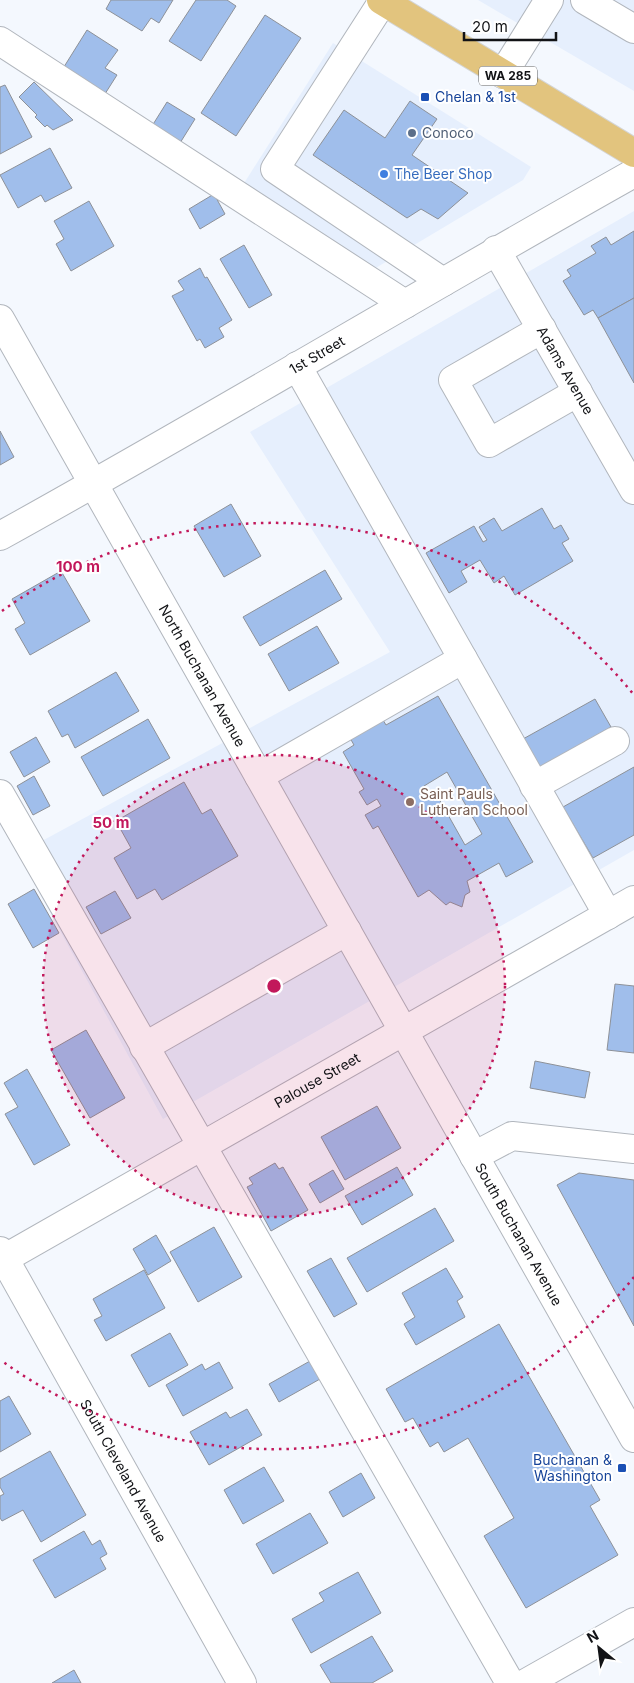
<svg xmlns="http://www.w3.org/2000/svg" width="634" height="1683" viewBox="0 0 634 1683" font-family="Inter,sans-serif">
<rect width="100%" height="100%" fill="#f4f8fe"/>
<!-- built -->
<g fill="#e6effd">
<polygon points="478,0 634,0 634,91"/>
<polygon points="333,43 531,167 523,180 374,269 241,188"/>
<polygon points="634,211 634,850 163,1119 18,854 390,652 250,432"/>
</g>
<!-- building -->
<g fill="#a0beeb" stroke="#8d9198" fill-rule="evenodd">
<polygon points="111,0 173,0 159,23 151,18 142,31 106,9"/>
<polygon points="196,0 227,0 236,6 201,61 169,41"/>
<polygon points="265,15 301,38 236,136 201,113"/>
<polygon points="87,30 118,50 105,68 117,75 103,97 62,70"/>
<polygon points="34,82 73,120 53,130 47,125 45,127 35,117 37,115 19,97"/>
<polygon points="5,85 32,137 0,154 0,87"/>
<polygon points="410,101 437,119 412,155 468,193 438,219 421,209 407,218 313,155 344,110 385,138"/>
<polygon points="167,102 195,119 180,143 152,126"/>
<polygon points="50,148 72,188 45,202 41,195 18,208 0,175"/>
<polygon points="214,194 225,214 200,229 189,209"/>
<polygon points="89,201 114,246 71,271 56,244 64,239 54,221"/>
<polygon points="634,231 634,298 598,318 593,310 584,315 563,281 571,276 567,270 596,253 591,246 606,237 611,245"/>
<polygon points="244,245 272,295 249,308 220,259"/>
<polygon points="200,268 205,278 207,277 232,320 219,328 224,337 205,348 200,339 197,341 172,296 184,290 178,281"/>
<polygon points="634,298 634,383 598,318"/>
<polygon points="0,431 14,457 0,465"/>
<polygon points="231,504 261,556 224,577 194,526"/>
<polygon points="542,508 554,529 561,525 569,539 562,543 573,561 515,595 504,576 494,583 480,560 461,571 467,582 449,593 426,553 474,526 483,542 487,540 479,527 494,518 502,531"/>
<polygon points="325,570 342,599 260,646 243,617"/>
<polygon points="61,571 90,621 30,655 15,629 25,623 12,599"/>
<polygon points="317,626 339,663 289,691 268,654"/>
<polygon points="116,672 139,711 75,748 68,734 62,737 48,711"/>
<path d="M438,696l95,166 -27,15 -7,-14 -32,18 3,11 -5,3 -3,12 -12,-5 -4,3 -17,-15 -11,7 -40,-71 -5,3 -8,-14 16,-9 -4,-7 -10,6 -8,-13 5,-3 -21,-37 11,-7 -4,-7 33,-18 3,5zM447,772l35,62 -17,11 -31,-55 -6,3 -4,-7z"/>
<polygon points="595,699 611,727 539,768 523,739"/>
<polygon points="148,719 170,758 103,796 81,757"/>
<polygon points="36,737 50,762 24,777 10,752"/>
<polygon points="634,767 634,835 593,858 563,807"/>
<polygon points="34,776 50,806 33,815 17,786"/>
<polygon points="184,782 202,814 211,809 238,856 162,900 155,889 137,899 114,858 131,848 116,821"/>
<polygon points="34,889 59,933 33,948 8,904"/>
<polygon points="115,891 131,918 101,934 86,907"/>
<polygon points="615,984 634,986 634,1053 607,1050"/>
<polygon points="86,1030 125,1098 90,1118 51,1050"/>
<polygon points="535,1061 590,1072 585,1098 530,1088"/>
<polygon points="27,1069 70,1145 34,1165 5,1114 18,1107 4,1083"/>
<polygon points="377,1106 401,1148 345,1180 321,1137"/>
<polygon points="275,1163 279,1169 283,1167 308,1210 271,1231 247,1187 253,1184 249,1178"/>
<polygon points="397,1167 413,1195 362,1225 345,1196"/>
<polygon points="333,1170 344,1189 320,1203 309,1184"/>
<polygon points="579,1173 634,1180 634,1326 557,1185"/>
<polygon points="435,1208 454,1241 367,1292 347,1258"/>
<polygon points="214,1227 242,1277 198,1302 170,1252"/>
<polygon points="156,1235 171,1261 148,1275 133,1249"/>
<polygon points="331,1258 357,1304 334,1317 307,1271"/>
<polygon points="446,1268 463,1297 457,1301 465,1317 416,1345 404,1324 415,1317 402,1293"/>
<polygon points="144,1270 165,1308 106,1341 94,1320 102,1316 93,1299"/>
<polygon points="499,1324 600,1500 590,1506 618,1555 526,1608 484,1536 514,1518 468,1438 444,1452 438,1442 430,1447 413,1418 405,1422 386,1389"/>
<polygon points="170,1333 188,1365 149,1387 131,1355"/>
<polygon points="310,1361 320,1379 279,1402 269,1384"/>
<polygon points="219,1362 233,1388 183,1416 166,1385 202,1364 205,1370"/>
<polygon points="9,1396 31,1434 0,1452 0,1401"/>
<polygon points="247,1409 262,1435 209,1465 190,1432 226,1412 230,1418"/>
<polygon points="50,1451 86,1515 41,1542 23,1510 2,1521 0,1518 0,1496 4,1494 0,1487 0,1479"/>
<polygon points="264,1467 284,1501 243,1524 224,1490"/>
<polygon points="361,1473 375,1498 343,1517 329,1492"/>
<polygon points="310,1513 328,1543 273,1574 256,1544"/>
<polygon points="84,1531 92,1545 100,1540 107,1554 100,1558 106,1569 55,1598 33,1560"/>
<polygon points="358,1572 381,1613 311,1653 292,1619 324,1601 319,1593"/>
<polygon points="372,1636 393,1671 372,1683 331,1683 320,1665"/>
<polygon points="74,1670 81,1683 52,1683"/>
</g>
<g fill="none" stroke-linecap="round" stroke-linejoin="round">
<!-- minor casing -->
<g stroke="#b1b6bd" stroke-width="30">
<g id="minor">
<polyline points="585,0 634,29"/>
<polyline points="383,1 275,169 443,282"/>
<polyline points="0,41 405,304"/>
<polyline points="503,74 549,0"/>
<path id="s1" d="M496,250l138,240"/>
<path id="s2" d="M0,319l634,1119"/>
<polyline points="542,329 453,380 489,443 578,392"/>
<polyline points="297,366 608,915"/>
<path id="s3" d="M0,536c213,-118 422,-244 634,-363"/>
<polyline points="259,776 463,659"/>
<polyline points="534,786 615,741"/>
<polyline points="0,794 510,1683"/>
<polyline points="144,1047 347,931"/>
<polyline points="474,1156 512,1136 634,1149"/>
<path id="s4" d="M0,1251l242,432"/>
<path id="s5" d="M0,1261l634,-361"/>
<polyline points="526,1683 634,1622"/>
</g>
</g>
<!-- major casing -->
<g stroke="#d4d5d5" stroke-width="30">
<polyline id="major" points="381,0 634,153"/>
</g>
<!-- minor -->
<use href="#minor" stroke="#fff" stroke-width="28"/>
<!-- major -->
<use href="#major" stroke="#e2c47e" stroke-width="28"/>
</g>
<!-- distance rings -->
<circle cx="274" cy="986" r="231" fill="#c2185b" fill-opacity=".12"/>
<g fill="none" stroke="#c2185b" stroke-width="2.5" stroke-dasharray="2.5 5">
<circle cx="274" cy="986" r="231"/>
<path d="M634 1277A463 463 0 0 1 2 1361M2 611A463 463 0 0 1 634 695"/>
</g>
<!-- markers -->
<g fill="#1a4fb4" stroke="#fff" stroke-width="2">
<rect x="420" y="92" width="10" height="10" rx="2.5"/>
<rect x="617" y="1463" width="10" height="10" rx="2.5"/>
</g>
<circle fill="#5c6f8a" stroke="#fff" stroke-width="2" cx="412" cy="133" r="5"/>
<circle fill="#3f7fe0" stroke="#fff" stroke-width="2" cx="384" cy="174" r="5"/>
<circle fill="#8d6e63" stroke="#fff" stroke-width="2" cx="410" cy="802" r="5"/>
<g text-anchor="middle" stroke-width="4" stroke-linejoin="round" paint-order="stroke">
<!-- shield labels -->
<rect fill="#fff" stroke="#595a5c" stroke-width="1" x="479" y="66.5" width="58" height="19" rx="4"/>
<g font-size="12" font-weight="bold" fill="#121316">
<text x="508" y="80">WA 285</text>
</g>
<!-- transit labels -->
<g font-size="14" fill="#164399" stroke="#fff" text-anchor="start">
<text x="435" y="102">Chelan &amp; 1st</text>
<text x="612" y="1465" text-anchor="end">Buchanan &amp;<tspan x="612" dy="16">Washington</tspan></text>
</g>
<!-- service labels -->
<g font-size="14" fill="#4e5e75" stroke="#fff" text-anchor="start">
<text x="422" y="138">Conoco</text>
</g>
<!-- shop labels -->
<g font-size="14" fill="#366cbe" stroke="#fff" text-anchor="start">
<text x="394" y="179">The Beer Shop</text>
</g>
<!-- street labels -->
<g font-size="14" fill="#121316" stroke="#fff">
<text dy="5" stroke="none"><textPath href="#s3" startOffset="365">1st Street</textPath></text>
<text dy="5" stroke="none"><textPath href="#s1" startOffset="139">Adams Avenue</textPath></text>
<text dy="5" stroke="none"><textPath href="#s2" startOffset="410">North Buchanan Avenue</textPath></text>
<text dy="5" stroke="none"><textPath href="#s5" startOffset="365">Palouse Street</textPath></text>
<text dy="5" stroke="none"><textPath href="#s2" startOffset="1052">South Buchanan Avenue</textPath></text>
<text dy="5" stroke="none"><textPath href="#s4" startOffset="252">South Cleveland Avenue</textPath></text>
</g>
<!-- education labels -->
<g font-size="14" fill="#785e54" stroke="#fff" text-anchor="start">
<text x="420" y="799">Saint Pauls<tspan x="420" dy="16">Lutheran School</tspan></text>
</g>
</g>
<circle cx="274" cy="986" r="8" fill="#c2185b" stroke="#fff" stroke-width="2.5"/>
<g font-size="15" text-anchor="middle" font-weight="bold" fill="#c2185b" stroke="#fff" stroke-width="4" stroke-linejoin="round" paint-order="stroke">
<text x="78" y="572">100 m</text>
<text x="111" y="828">50 m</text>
</g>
<!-- north arrow -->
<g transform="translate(599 1648) rotate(331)" stroke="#ffffff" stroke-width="4" paint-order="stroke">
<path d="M0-4L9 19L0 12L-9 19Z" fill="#121316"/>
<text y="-8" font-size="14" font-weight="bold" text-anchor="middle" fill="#121316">N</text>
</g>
<!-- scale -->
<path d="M464 32v8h92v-8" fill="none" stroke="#121316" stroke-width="2.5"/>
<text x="472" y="32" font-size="15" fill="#121316" stroke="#ffffff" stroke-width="4" paint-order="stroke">20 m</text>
</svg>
